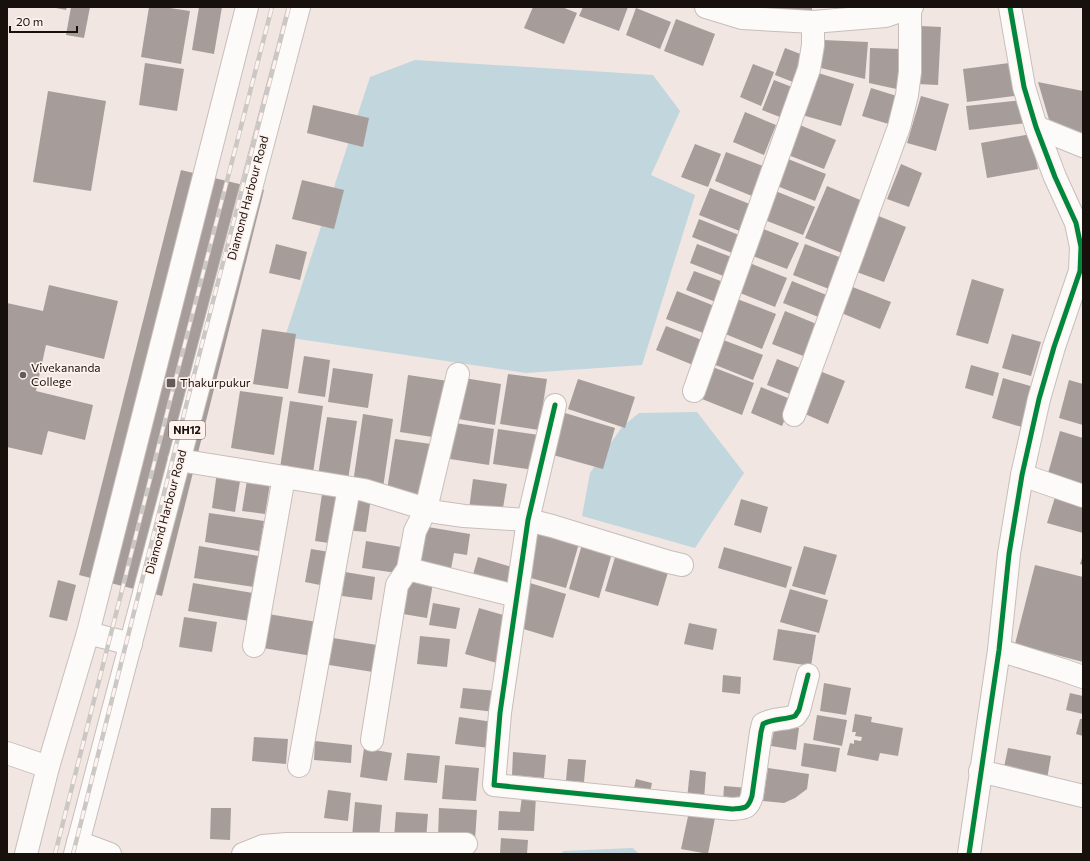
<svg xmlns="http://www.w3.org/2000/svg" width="1090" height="861" viewBox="0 0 1090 861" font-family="Commissioner,sans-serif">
<rect width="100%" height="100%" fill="#f1e6e1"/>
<!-- water -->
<g fill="#c1d6dd">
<polygon points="415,60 653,75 680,111 651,175 695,195 642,365 526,373 285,337 370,77"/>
<polygon points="697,412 744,473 695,548 582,516 590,473 622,427 639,413"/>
<polygon points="633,848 639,854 561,854 563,851"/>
</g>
<!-- building -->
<g fill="#a69d9a">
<polygon points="51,7 67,7 66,10"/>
<polygon points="71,7 90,7 84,38 66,35"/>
<polygon points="149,7 163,7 190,11 181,64 141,57"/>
<polygon points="199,7 222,7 214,54 192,50"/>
<polygon points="533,7 562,7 577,13 564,44 524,28"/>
<polygon points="583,7 628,7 619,31 579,16"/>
<polygon points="780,7 812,7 812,12 780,10"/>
<polygon points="841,7 865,7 865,10 841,8"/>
<polygon points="636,8 671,22 660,49 626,35"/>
<polygon points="676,19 715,34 703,66 664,51"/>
<polygon points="921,26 941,27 938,85 917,84"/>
<polygon points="823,40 868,42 865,79 817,67"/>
<polygon points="785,48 808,57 798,84 775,75"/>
<polygon points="870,48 901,49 901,90 869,83"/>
<polygon points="1017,62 1021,95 967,102 963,69"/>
<polygon points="145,63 184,69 177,111 139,105"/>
<polygon points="753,64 774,72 761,106 740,97"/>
<polygon points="815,72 854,84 841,126 802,115"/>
<polygon points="774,80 797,89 785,119 762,110"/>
<polygon points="1038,82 1083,91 1083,129 1081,134 1050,123"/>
<polygon points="871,88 900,97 892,125 862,116"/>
<polygon points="48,91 106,101 91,191 33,182"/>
<polygon points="921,96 949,104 936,151 907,143"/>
<polygon points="1024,100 1027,123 969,130 966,106"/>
<polygon points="313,105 369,118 363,147 307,133"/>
<polygon points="745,112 776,125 764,155 733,142"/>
<polygon points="795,123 836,140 824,169 783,153"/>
<polygon points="1031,134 1038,169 987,178 981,143"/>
<polygon points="695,144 721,154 708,187 681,177"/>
<polygon points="726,152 763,166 752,196 715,181"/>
<polygon points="783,157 826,174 815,201 772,184"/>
<polygon points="901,164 922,173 909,207 887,199"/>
<polygon points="181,170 264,190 162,596 79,575"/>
<polygon points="302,180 344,190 334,229 292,219"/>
<polygon points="827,186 865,202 844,254 805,238"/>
<polygon points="710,188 752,205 742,232 699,215"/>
<polygon points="773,190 815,207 803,235 762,219"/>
<polygon points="876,215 906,227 884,282 854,271"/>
<polygon points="699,219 739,235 732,253 692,237"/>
<polygon points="761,228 799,243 787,269 750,255"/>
<polygon points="276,244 307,252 300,280 269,273"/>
<polygon points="697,244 734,258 726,277 690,263"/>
<polygon points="805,244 842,258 829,289 793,275"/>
<polygon points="747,262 787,278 775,307 735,291"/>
<polygon points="694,271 726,283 718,303 686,290"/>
<polygon points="972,279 1004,289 988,344 956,335"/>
<polygon points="792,281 829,296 821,318 783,303"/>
<polygon points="49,285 118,301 104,359 46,345 36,391 93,405 85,440 48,431 42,455 7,447 7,303 43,311"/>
<polygon points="850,286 891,302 880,329 839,312"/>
<polygon points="677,291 717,307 706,334 666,319"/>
<polygon points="732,297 776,314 762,349 718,331"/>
<polygon points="785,311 819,325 806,357 772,344"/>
<polygon points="666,326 707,342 698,367 656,350"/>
<polygon points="262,329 296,334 288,389 253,384"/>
<polygon points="1012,334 1041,342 1031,376 1002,368"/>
<polygon points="718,338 763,355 753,380 708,362"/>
<polygon points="304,356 330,360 325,397 298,393"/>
<polygon points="777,359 805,370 795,396 767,385"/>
<polygon points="971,365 999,373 993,396 965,388"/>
<polygon points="710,366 754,383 742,415 697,397"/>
<polygon points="333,368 373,374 368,408 328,402"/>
<polygon points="822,372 845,381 828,424 805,414"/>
<polygon points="508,374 547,379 539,430 500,424"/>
<polygon points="408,375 448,381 439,438 400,432"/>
<polygon points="464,378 501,384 495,425 458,419"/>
<polygon points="1003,378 1037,388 1025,428 992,418"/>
<polygon points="578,379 635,397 625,428 568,409"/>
<polygon points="1069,380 1083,384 1083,425 1059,418"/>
<polygon points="761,387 793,400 782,426 751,413"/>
<polygon points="240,391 283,397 274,455 231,448"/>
<polygon points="290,401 323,406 313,473 280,468"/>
<polygon points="565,413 615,428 603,469 553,455"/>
<polygon points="363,414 393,419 383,488 353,483"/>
<polygon points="327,417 357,421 348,480 318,476"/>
<polygon points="455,423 494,429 489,465 450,459"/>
<polygon points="498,429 539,435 534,470 493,464"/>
<polygon points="1060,431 1083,438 1083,487 1047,477"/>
<polygon points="395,439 431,444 423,495 387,490"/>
<polygon points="217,472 241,475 235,512 212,508"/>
<polygon points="248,474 271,478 265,514 242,511"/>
<polygon points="473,479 507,484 502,514 469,509"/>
<polygon points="322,494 344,498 336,544 315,541"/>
<polygon points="1056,494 1083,501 1083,533 1047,523"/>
<polygon points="351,495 371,498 366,532 345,530"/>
<polygon points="741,499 768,507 761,533 734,525"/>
<polygon points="209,513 264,521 259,551 205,542"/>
<polygon points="422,526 470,534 467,555 454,553 451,569 416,564"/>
<polygon points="538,528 580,540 566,588 524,576"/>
<polygon points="366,541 401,547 397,573 362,568"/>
<polygon points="583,541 613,550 599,598 569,589"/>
<polygon points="199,546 259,556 254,587 194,578"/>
<polygon points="804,546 837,555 825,595 792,586"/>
<polygon points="724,547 792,567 786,588 718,568"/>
<polygon points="311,549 330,552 325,586 305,582"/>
<polygon points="616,554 669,569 658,606 605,591"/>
<polygon points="1083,555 1083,565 1080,564"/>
<polygon points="478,557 518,569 512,590 472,578"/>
<polygon points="1035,565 1083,577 1083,662 1015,644"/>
<polygon points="345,572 375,577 372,600 342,596"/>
<polygon points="408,579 433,583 427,618 403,614"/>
<polygon points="58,580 76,585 67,621 49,617"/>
<polygon points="193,583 259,594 255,622 188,611"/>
<polygon points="530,583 566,594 553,638 517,627"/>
<polygon points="790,589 828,600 819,633 780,622"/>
<polygon points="433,603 460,608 456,629 429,625"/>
<polygon points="479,608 510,617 497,663 465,654"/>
<polygon points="268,614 317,622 312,656 263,648"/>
<polygon points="184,617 217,622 212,652 179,647"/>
<polygon points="689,623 717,629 713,650 684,644"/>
<polygon points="778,629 816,635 811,666 773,660"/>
<polygon points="420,636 450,639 447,667 417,664"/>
<polygon points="327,637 383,646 379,673 323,664"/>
<polygon points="723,675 741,677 740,694 722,692"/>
<polygon points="824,683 851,688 846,715 820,711"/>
<polygon points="463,688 497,691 495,712 460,708"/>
<polygon points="1070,693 1083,696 1083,714 1066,710"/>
<polygon points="855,714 872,717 871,722 903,728 898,756 880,753 878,761 847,755 850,743 854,744 854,740 861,741 862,737 855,736 856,732 852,732"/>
<polygon points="817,715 847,720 842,746 813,740"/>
<polygon points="459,717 493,722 490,748 455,744"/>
<polygon points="1080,719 1083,719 1083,736 1076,734"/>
<polygon points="775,725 799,728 796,750 771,746"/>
<polygon points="254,737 288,739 286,764 252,761"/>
<polygon points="315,741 352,745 351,763 314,760"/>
<polygon points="804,743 840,748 836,772 801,766"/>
<polygon points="364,748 392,753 387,781 360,777"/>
<polygon points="1008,748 1051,756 1047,779 1003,772"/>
<polygon points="513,752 546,755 544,778 512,775"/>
<polygon points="407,753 440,756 437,783 404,780"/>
<polygon points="568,759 586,760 584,782 566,781"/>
<polygon points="445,765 479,768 476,801 442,799"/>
<polygon points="768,768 809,774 807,789 795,798 784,803 763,801"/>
<polygon points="690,770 706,772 704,800 687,799"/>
<polygon points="636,779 652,783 649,797 633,793"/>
<polygon points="724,786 748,788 746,804 723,803"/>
<polygon points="328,790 351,793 348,821 324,818"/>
<polygon points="522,796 536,796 534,831 498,830 499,811 520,812"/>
<polygon points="355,802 382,805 379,839 352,837"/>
<polygon points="690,807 716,813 708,854 681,849"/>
<polygon points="211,808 231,808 230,840 210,839"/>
<polygon points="439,808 477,810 475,840 438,838"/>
<polygon points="396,812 428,814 426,840 394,838"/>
<polygon points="501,838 528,840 527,854 500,854"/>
</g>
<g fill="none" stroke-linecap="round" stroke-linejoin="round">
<!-- minor casing -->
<g stroke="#c7beba" stroke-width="24">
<g id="minor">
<polyline points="1036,127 1083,146"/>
<polyline points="694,391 809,69 813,45 813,22"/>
<path d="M555,405l-27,115 -28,193 -6,72 238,24c13,-1 16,0 20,-13l9,-64 2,-8c10,-6 22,-4 32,-8l4,-6 9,-35"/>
<polyline points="794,415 899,127 907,95 910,72 910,7"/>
<polyline points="179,460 364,490 436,512 464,516 528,520 552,526 669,562 682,565"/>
<polyline points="1022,475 1083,496"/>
<polyline points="408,569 516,596"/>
<polyline points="254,646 284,477"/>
<polyline points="999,650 1063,670 1083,677"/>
<polyline points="372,740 397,585 408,569 415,531 426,509 458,374"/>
<polyline points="7,753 48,767"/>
<polyline points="299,766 349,488"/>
<polyline points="980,771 1083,796"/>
<polyline points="78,842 110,854"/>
<polyline points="243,854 263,846 287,844 466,844"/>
<polyline points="969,854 999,650 1009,554 1022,475 1039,399 1054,347 1080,271 1081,247 1076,223 1055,177 1036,127 1024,87 1010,7"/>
</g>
</g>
<!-- major casing -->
<g stroke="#c7beba" stroke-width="24">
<polyline id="major" points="706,7 742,18 813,22 885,16 912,7"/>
</g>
<!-- highway casing -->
<g stroke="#c7beba" stroke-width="24">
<g id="highway">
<polyline points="88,633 131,644"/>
<polyline points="26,854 48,767 88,633 247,7"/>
<polyline points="75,854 299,7"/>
</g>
</g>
<!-- minor -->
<use href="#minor" stroke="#fdfbfa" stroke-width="22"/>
<!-- major -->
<use href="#major" stroke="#fdfbfa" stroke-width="22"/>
<!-- highway -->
<use href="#highway" stroke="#fdfbfa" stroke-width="22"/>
<!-- rail casing -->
<g stroke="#cac7c5" stroke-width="4.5">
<g id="rail">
<polyline points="55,854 171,397 272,7"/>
<polyline points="73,854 187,402 289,7"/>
</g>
</g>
<!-- rail -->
<use href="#rail" stroke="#fff2ed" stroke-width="3" stroke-dasharray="9" stroke-linecap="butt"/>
<!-- cycleway casing -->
<g stroke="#fff2ed" stroke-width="8">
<g id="cycleway">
<path d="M555,405l-27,115 -28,193 -6,72 238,24c13,-1 16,0 20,-13l9,-64 2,-8c10,-6 22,-4 32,-8l4,-6 9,-35"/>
<polyline points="969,854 999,650 1009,554 1022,475 1039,399 1054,347 1080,271 1081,247 1076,223 1055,177 1036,127 1024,87 1010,7"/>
</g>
</g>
<!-- cycleway -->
<use href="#cycleway" stroke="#00873e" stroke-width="5"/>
</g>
<!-- markers -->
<g fill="#635b57" stroke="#fff2ed" stroke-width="1.5">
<circle cx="23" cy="375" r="4"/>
<rect x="166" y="378" width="10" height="10" rx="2"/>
</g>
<g text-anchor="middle" stroke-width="3.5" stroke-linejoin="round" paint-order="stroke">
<!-- shield labels -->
<rect fill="#fff2ed" stroke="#5d5450" stroke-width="1" x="169" y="421" width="36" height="18" rx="3"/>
<g font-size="11" font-weight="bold" fill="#17100d">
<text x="187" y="434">NH12</text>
</g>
<!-- street labels -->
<g font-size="12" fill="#17100d" stroke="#fff2ed">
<text transform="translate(248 198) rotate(-75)" y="4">Diamond Harbour Road</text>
<text transform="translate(166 512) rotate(-75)" y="4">Diamond Harbour Road</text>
</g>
<!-- poi labels -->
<g font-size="12" fill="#17100d" stroke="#fff2ed" text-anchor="start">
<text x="31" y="372">Vivekananda<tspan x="31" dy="14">College</tspan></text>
<text x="180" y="387">Thakurpukur</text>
</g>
</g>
<!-- border -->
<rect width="1090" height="861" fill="none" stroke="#17100d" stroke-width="16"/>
<!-- scale -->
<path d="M10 26v6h67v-6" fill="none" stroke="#17100d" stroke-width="2"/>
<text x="16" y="26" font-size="12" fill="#17100d" stroke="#fff2ed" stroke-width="3" paint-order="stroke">20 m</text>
</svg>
